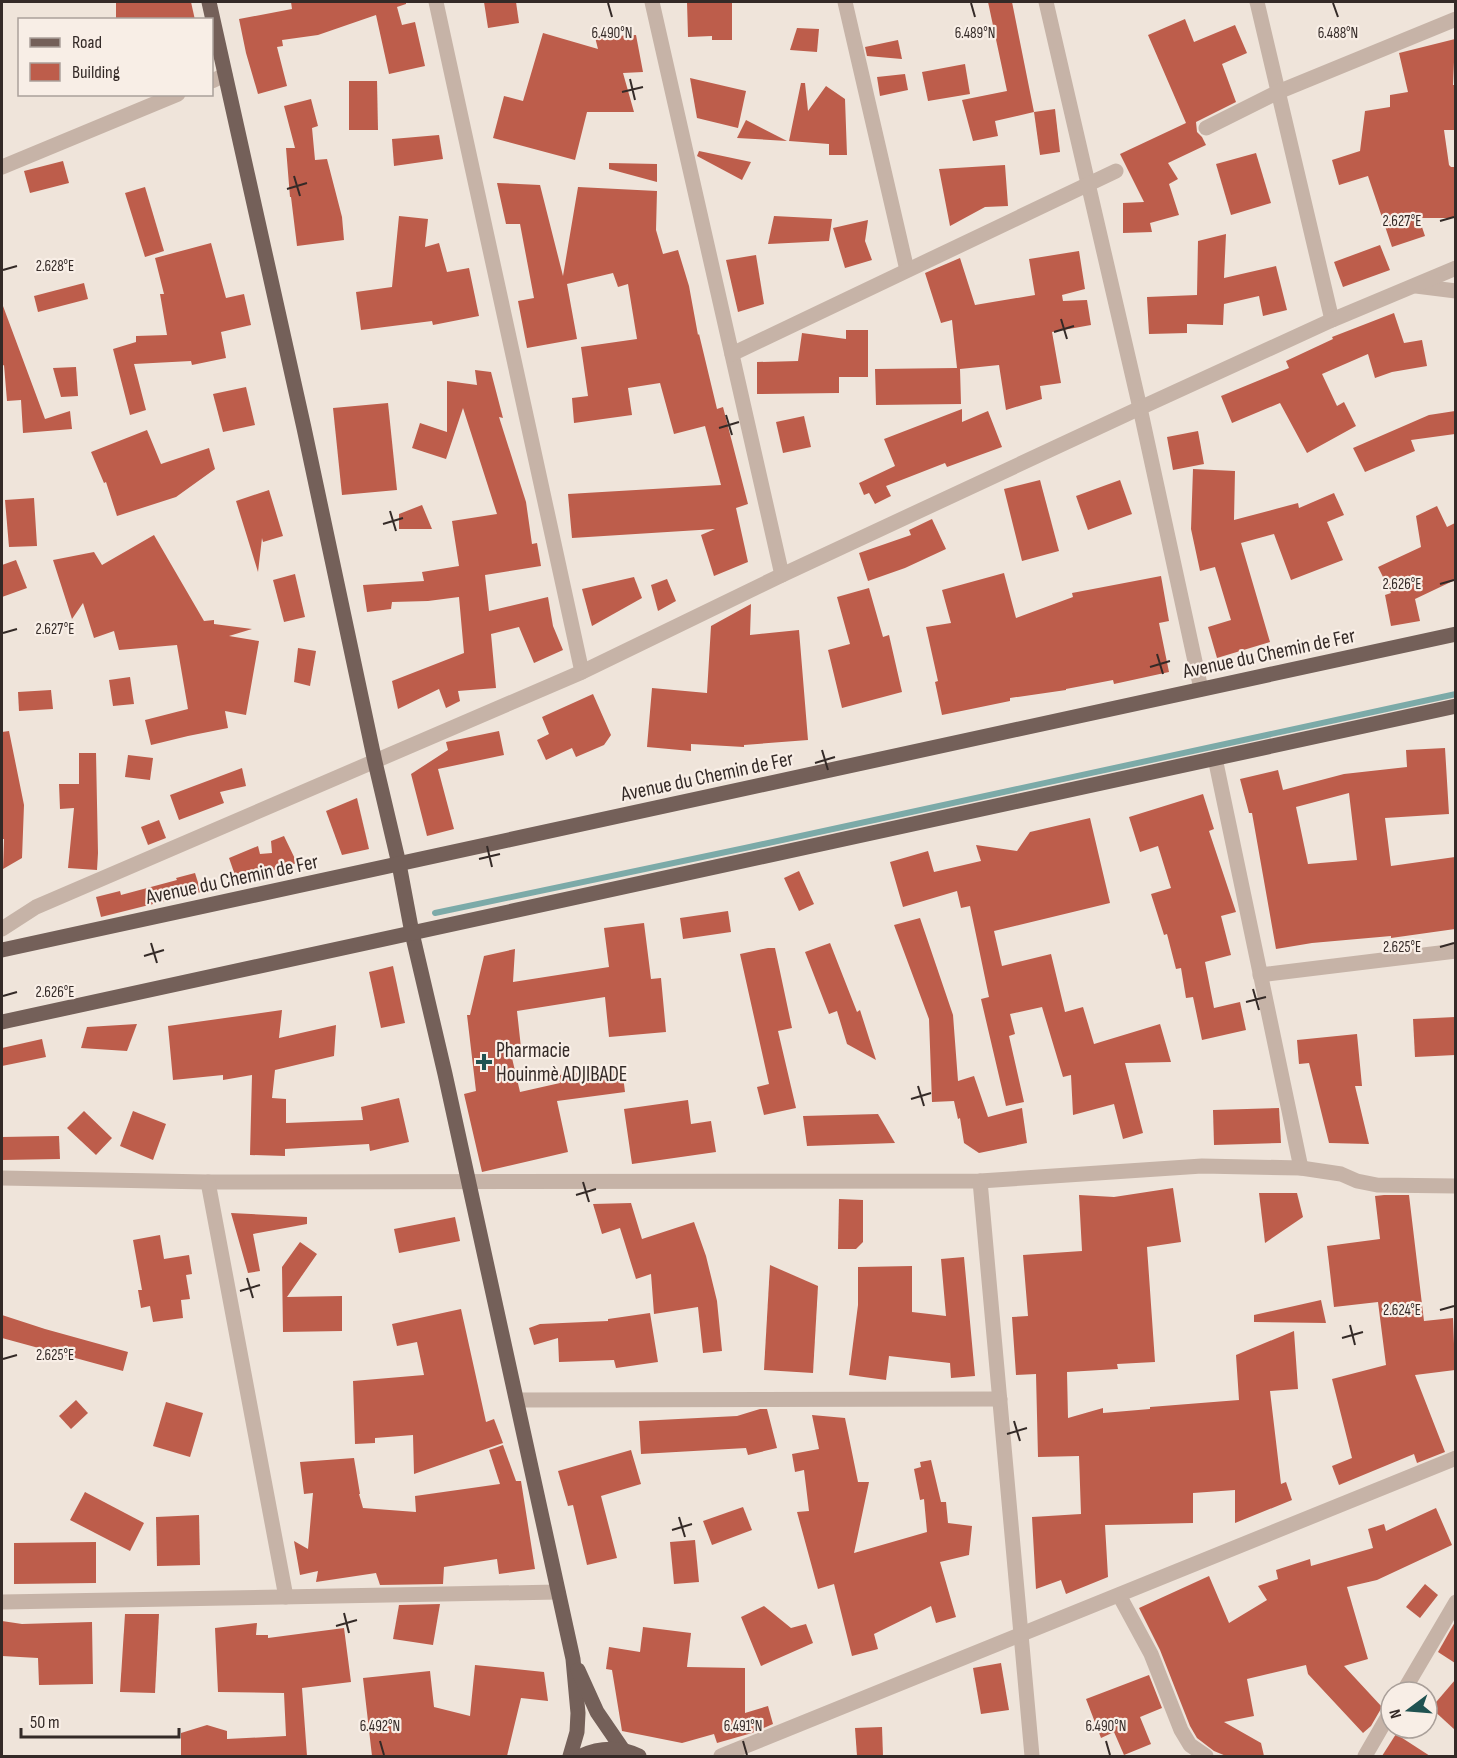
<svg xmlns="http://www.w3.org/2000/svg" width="1457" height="1758" viewBox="0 0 1457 1758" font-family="'Sofia Sans Condensed',sans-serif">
<rect width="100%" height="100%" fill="#efe4da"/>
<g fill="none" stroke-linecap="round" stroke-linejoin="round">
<!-- stream -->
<polyline stroke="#7caaa8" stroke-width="6" points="435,913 745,848 1456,694"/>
</g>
<!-- building -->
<g fill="#bd5d4b" fill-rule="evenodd">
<polygon points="116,2 191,2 195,20 116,20"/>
<polygon points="291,2 406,2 406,4 397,7 402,25 415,22 425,66 389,74 376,15 318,35 282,40 283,46 277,47 287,86 258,94 246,53 239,19 292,9"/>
<polygon points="484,2 516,2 519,23 488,28"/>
<polygon points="687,2 732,2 732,40 712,40 712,36 688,37"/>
<polygon points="988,2 1012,2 1034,112 995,121 998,136 973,141 962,100 1007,91"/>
<polygon points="1185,19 1194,42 1235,25 1247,53 1222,64 1236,102 1196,122 1197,132 1202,137 1206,145 1168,163 1178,179 1169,184 1179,215 1150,223 1152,232 1123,233 1123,203 1144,202 1120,154 1186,123 1148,35"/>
<polygon points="797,28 819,29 817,52 790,50"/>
<polygon points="543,33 598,49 595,37 636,35 643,72 623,73 634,112 587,112 575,160 493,138 504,96 523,101"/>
<polygon points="1455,39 1453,85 1455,85 1455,130 1444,130 1449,165 1451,167 1455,167 1455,218 1419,218 1425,236 1392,247 1368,176 1339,185 1332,160 1360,151 1365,111 1390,107 1390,95 1408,92 1399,53"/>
<polygon points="898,40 902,59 867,56 865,47"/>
<polygon points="965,64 970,94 928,101 922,72"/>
<polygon points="905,74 908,90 880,96 877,77"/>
<polygon points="690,78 746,91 738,128 697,118"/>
<polygon points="349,81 377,81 378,130 349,130"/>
<polygon points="801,83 805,83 808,111 826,86 845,99 847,155 829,155 829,144 789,141"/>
<polygon points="311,99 318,126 312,128 315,160 327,159 342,217 344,240 297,246 291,197 290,197 286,148 295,148 284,106"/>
<polygon points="1055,109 1060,152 1040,155 1034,112"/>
<polygon points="746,120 787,141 737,138"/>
<polygon points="439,135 443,159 394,166 392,139"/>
<polygon points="699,151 751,162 742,180 697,156"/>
<polygon points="1256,153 1271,203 1231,215 1216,164"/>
<polygon points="63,161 69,183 30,193 24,171"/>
<polygon points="609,163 657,164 657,182 609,169"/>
<polygon points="1005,165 1008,206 985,207 950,226 939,169"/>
<polygon points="497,183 540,185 563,276 578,187 657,191 656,230 663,254 678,250 689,286 698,335 699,334 717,409 723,407 748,504 736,508 748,562 714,576 701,535 715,529 572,538 568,494 721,485 705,426 674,434 660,383 628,388 632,415 574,423 572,398 588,396 581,347 637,339 628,284 618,287 613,273 567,284 577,339 527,348 518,301 534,298 520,224 506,224"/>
<polygon points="145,187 164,251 145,257 125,193"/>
<polygon points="399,216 428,219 425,247 439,243 447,272 469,268 479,316 433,325 432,321 361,330 356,292 392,287"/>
<polygon points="774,216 832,219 829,241 768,244"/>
<polygon points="868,220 865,241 872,260 845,268 833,228"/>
<polygon points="1226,234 1224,278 1276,266 1287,310 1263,316 1259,296 1224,304 1223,325 1187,324 1187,333 1149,334 1147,297 1197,295 1198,241"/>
<polygon points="211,243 226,298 244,294 251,325 221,332 226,358 192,365 191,361 134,364 146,410 130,415 113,349 136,342 136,336 167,335 160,294 164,294 155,258"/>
<polygon points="1380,245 1390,270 1343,287 1334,262"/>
<polygon points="1079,251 1085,289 1062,295 1063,301 1087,300 1091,325 1052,332 1061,383 1040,386 1042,399 1006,410 999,365 960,369 961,404 876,405 875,369 957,368 952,320 941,323 925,273 960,258 975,305 1035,295 1029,259"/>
<polygon points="756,255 764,304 738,312 726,260"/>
<polygon points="84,283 88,299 38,312 34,296"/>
<polygon points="3,306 45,419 70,411 72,429 23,433 21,400 7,401 4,365 2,366 2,307"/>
<polygon points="1394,313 1404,343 1422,340 1427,366 1392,372 1375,378 1368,354 1322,374 1337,406 1344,402 1356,426 1307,453 1280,403 1232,423 1221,396 1289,368 1286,361 1333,339 1332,337"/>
<polygon points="846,330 868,330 868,377 839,377 839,393 757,394 757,362 798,361 802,333 846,339"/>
<polygon points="76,367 78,396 61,397 53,368"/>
<polygon points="475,370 491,372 503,418 499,417 526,502 532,544 537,543 541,566 485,575 489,611 548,597 553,626 563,650 534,663 519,627 491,634 496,688 458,691 460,701 446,708 439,689 398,709 392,681 464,653 459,597 428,601 392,602 391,609 367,612 363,585 424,581 422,572 459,566 452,521 497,514 463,408 446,459 412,448 420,423 447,432 447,381 477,385"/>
<polygon points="246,387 255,425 223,432 213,394"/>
<polygon points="388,403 397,490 342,495 333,408"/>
<polygon points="962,409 962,422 988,411 1002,447 947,467 945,463 886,486 891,496 875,504 869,493 864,495 859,483 895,466 884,439"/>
<polygon points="1455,411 1455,434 1411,440 1415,451 1365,472 1353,448 1429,415"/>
<polygon points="804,416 811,447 783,453 776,422"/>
<polygon points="147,430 161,464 209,448 215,469 176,497 117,516 106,482 104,483 91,452"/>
<polygon points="1198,431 1204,464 1173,470 1167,437"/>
<polygon points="1193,469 1235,471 1234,520 1298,503 1299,508 1334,493 1344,515 1327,522 1343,560 1291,580 1274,534 1241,543 1270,642 1217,658 1208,627 1231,620 1215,567 1200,571 1191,529"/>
<polygon points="1040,480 1059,551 1022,561 1004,489"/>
<polygon points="1120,480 1132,514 1088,530 1076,496"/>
<polygon points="269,490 283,536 263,542 262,538 258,572 236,501"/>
<polygon points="34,498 37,546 9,547 5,500"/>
<polygon points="422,505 432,529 399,529 399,514"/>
<polygon points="1437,506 1447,527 1455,523 1455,580 1415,599 1420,621 1391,626 1385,595 1391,593 1378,567 1421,547 1416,516"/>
<polygon points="932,519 946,549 905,568 868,581 859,553 911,535 909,530"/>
<polygon points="154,535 204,621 214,620 214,624 252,629 229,636 259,641 246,715 225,711 228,728 188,736 151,745 145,720 188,709 177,645 119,650 114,631 94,638 83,603 72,619 53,560 94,552 102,565"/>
<polygon points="16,560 27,588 2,597 2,565"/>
<polygon points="1004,573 1016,618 1073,597 1072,593 1161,576 1169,621 1159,623 1169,672 1114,684 1113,680 1066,689 1066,690 1010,698 1010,701 942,715 935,682 938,681 926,627 951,623 942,590"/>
<polygon points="295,574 305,617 284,622 273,580"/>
<polygon points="634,577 642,598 592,626 582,589"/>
<polygon points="667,579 676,601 658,611 651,585"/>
<polygon points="869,588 883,637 889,635 902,692 842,708 828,650 850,644 837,597"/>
<polygon points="751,604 750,635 799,630 808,740 744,745 744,747 691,744 691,751 647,747 652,688 707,693 711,626"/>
<polygon points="298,648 316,651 310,686 294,682"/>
<polygon points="130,677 134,704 113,706 109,680"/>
<polygon points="51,690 53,709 19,711 18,692"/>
<polygon points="593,694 611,735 604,745 576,757 572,748 546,760 537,740 549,734 542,717"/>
<polygon points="9,731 24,805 22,858 3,869 4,839 2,839 2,732"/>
<polygon points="499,731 504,755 438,769 454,829 427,836 411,774 448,750 446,742"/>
<path d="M1445,748l4,66 -64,4 6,48 64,-9v72l-64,9v-2l-79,7 -36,6 -24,-136h-3l-9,-34 38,-9 5,20 61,-16 63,-7 -1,-17zM1349,793l8,67 -49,4 -12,-57z"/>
<polygon points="79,753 96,753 98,853 97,870 68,868 74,808 60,809 59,784 79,784"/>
<polygon points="128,755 153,758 150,780 125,777"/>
<polygon points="242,768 246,786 220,792 224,803 179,820 170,795"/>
<polygon points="1203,794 1214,829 1209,831 1236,912 1221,916 1231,955 1205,962 1214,1008 1240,1002 1246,1030 1202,1040 1193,997 1186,998 1181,968 1176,969 1167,934 1164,935 1151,894 1171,888 1158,846 1140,852 1129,817"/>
<polygon points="357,798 369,849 342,855 326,811"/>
<polygon points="1090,818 1110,903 994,931 1002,966 1051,954 1065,1012 1083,1007 1094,1044 1160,1024 1171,1062 1125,1063 1143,1133 1123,1139 1114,1104 1073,1115 1071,1075 1063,1077 1042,1007 1010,1014 1015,1034 1009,1036 1024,1102 1006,1106 981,999 989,997 970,906 961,908 957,891 903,907 890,862 928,851 934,872 981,861 976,845 1017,851 1030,832"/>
<polygon points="159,820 166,838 148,845 141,827"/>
<polygon points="284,836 297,863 237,881 229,858 258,846 260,854 272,853 271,841"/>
<polygon points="799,871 814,904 799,911 784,878"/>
<polygon points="195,873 201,892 101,917 96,897 120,891 121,895 177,880 176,878"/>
<polygon points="728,911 731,932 683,939 680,918"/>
<polygon points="920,918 953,1015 958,1081 974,1076 988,1117 1022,1108 1027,1143 979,1153 964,1143 960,1118 958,1119 954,1101 932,1102 929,1019 894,925"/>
<polygon points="644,923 651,979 661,978 666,1032 609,1037 605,997 517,1011 522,1057 512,1058 520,1092 560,1083 559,1075 622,1068 625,1092 557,1101 568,1152 482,1172 464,1094 476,1091 467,1015 470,1015 484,956 515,949 513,982 609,967 604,928"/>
<polygon points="830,943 857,1012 860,1010 876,1060 847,1044 837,1011 829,1014 805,952"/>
<polygon points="768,948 775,948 792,1028 778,1031 796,1108 764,1115 757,1087 769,1084 740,954"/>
<polygon points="393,966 405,1023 381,1028 369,972"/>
<polygon points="282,1010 279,1038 336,1025 334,1056 275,1070 272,1098 286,1099 286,1123 363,1120 361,1107 399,1098 409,1142 370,1151 369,1144 285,1149 285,1156 250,1155 252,1075 223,1080 223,1075 173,1080 168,1026"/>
<polygon points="1455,1017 1455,1055 1415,1057 1413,1019"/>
<polygon points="137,1024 127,1051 81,1048 87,1027"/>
<polygon points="1357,1034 1362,1086 1355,1086 1369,1144 1329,1143 1309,1063 1299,1064 1297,1040"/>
<polygon points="42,1039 46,1057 2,1066 2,1048"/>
<polygon points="688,1100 691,1124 711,1121 716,1152 632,1164 624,1109"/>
<polygon points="1279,1108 1281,1143 1214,1145 1213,1110"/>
<polygon points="84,1111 112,1138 96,1155 67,1128"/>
<polygon points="133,1111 166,1124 153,1160 120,1146"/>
<polygon points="878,1114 895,1143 807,1146 803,1116"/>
<polygon points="59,1136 60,1159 2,1160 2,1137"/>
<polygon points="1173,1188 1181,1242 1147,1247 1155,1362 1117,1364 1118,1369 1067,1372 1068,1418 1103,1408 1103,1413 1150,1409 1150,1407 1239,1400 1236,1355 1294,1331 1298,1389 1270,1391 1281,1484 1286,1482 1292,1500 1235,1523 1235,1490 1193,1493 1193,1523 1105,1525 1108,1577 1066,1594 1061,1580 1036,1589 1032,1517 1081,1514 1079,1456 1038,1457 1036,1374 1016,1375 1012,1317 1028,1316 1023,1255 1082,1251 1079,1195 1114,1197"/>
<polygon points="1259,1193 1297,1193 1303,1217 1265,1243"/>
<polygon points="1384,1195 1409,1195 1424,1321 1453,1318 1455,1370 1415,1375 1445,1452 1417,1463 1414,1454 1339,1485 1332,1466 1352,1458 1332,1379 1386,1365 1378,1302 1334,1307 1327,1246 1380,1239 1375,1196"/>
<polygon points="839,1199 863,1200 863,1242 856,1249 838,1249"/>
<polygon points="631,1203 642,1239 694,1222 706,1256 717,1301 722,1351 703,1353 698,1307 654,1314 651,1274 636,1279 620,1228 602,1234 593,1204"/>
<polygon points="231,1213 307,1217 307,1224 253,1234 260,1271 248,1273"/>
<polygon points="455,1217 460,1241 399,1253 394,1229"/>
<polygon points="160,1235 164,1259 189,1255 192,1274 186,1275 190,1299 181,1300 183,1318 153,1322 150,1306 141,1308 138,1290 142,1290 133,1240"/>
<polygon points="300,1242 317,1254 287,1297 342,1296 342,1331 283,1332 282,1267"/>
<polygon points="964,1257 975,1376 951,1378 950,1363 889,1356 886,1380 849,1375 858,1305 858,1267 912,1266 912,1312 946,1316 941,1259"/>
<polygon points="770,1265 818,1286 813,1373 764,1370"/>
<polygon points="1321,1300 1326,1323 1254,1322 1254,1315"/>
<polygon points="461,1309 486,1422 494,1419 503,1443 414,1474 413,1435 375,1438 375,1443 355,1444 353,1381 424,1375 417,1342 397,1346 392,1324"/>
<polygon points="650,1313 658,1362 616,1368 614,1360 559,1362 558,1338 534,1345 529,1328 540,1324 608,1321 608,1319"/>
<polygon points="2,1315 45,1329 128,1352 123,1371 2,1338"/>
<polygon points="76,1400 88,1413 71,1429 59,1416"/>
<polygon points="166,1402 203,1413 190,1457 153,1446"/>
<polygon points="760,1409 767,1409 777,1448 748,1455 746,1448 641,1454 639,1421 737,1416"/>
<polygon points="812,1415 845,1418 858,1482 869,1482 854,1553 927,1532 924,1499 920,1500 914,1469 921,1467 920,1462 931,1460 941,1502 946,1502 948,1523 972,1526 969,1555 940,1562 956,1617 936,1623 931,1606 874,1634 878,1649 852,1656 834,1584 818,1589 797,1512 809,1511 804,1470 795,1472 792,1454 819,1449"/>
<polygon points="503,1445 516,1481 521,1481 535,1569 499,1574 497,1559 444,1567 443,1584 380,1585 376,1573 316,1582 318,1571 300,1575 294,1541 308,1549 313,1493 304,1494 300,1462 354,1458 360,1494 359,1494 363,1508 416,1512 415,1496 500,1484 489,1450"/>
<polygon points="631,1450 641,1484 601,1496 617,1558 587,1565 573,1505 568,1506 558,1471"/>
<polygon points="85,1492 144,1523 130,1551 70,1520"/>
<polygon points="743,1507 752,1530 712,1545 703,1521"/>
<polygon points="1436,1508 1452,1545 1377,1580 1347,1587 1368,1659 1344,1666 1382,1707 1371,1726 1363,1733 1308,1674 1306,1665 1247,1679 1254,1716 1224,1722 1261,1743 1264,1756 1226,1756 1214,1751 1197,1738 1190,1726 1160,1650 1139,1608 1209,1576 1229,1623 1267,1600 1258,1586 1278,1579 1276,1570 1310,1559 1311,1566 1373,1548 1368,1529 1384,1524 1386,1531"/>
<polygon points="199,1515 200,1565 157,1566 156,1517"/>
<polygon points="695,1540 699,1582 674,1584 670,1542"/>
<polygon points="96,1542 96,1583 14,1584 14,1543"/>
<polygon points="1425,1584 1438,1595 1420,1618 1406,1607"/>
<polygon points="440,1604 433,1645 393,1639 399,1605"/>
<polygon points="764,1606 791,1628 806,1624 813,1643 761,1666 741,1617"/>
<polygon points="125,1614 159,1614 155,1693 120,1692"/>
<polygon points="2,1621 22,1624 92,1622 93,1684 39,1685 38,1658 2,1656"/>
<polygon points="1455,1622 1455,1663 1438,1652"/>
<polygon points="257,1623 256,1635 268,1635 268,1638 344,1628 351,1682 302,1688 307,1756 181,1756 181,1733 207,1725 227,1731 227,1739 286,1736 284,1693 218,1692 215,1628"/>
<polygon points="643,1627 691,1633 687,1667 745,1668 745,1713 768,1706 773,1724 752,1733 717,1743 714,1734 682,1743 622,1731 612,1670 606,1669 609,1647 640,1652"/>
<polygon points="1001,1663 1009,1710 981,1714 973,1668"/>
<polygon points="475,1665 544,1672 548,1701 521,1698 507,1756 372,1756 363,1678 430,1671 434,1707 470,1716"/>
<polygon points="1149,1675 1162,1708 1140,1717 1151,1744 1124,1755 1114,1732 1101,1738 1086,1699"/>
<polygon points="1455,1680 1455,1730 1431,1708"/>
<polygon points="882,1727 883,1756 857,1756 855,1728"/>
<polygon points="1396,1734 1430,1756 1382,1756"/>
</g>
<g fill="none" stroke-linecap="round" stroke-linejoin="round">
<!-- minor -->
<g stroke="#c6b3a7" stroke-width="15">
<polyline points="436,2 582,672"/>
<polyline points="652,2 782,575"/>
<polyline points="845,2 907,270"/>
<polyline points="1046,2 1140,408 1201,689"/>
<polyline points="1257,2 1332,320"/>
<polyline points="212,81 225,75"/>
<polyline points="1206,128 1278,92 1456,19"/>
<polyline points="2,167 178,94"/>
<polyline points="1416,286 1456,291"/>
<polyline points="732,354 1116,171"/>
<polyline points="1215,758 1301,1168"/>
<polyline points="2,929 36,907 582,672 782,575 1140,408 1332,320 1456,268"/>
<polyline points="1260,975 1456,951"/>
<polyline points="2,1178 208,1182 980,1181 1202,1166 1301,1168 1341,1174 1357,1181 1377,1185 1456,1186"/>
<polyline points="980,1181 1032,1756"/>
<polyline points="208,1182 286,1597"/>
<polyline points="517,1400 1000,1399"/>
<polyline points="1119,1595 1151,1654 1181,1730 1190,1745 1206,1756"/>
<polyline points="2,1602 558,1592"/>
<polyline points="1403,1692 1456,1602"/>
<polyline points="721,1756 1456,1458"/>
<polyline points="1365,1756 1391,1711"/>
</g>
<!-- major -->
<g stroke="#746059" stroke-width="15">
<polyline points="209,2 304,428 375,762 399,864 412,933 445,1074 573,1659 578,1713 577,1732 570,1756"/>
<polyline points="2,950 1456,634"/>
<polyline points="2,1022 1456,706"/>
<polyline points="578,1670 597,1712 623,1750"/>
<path d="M581,1756c20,-9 39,-9 58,0"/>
</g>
</g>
<!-- ticks -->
<path fill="none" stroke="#342a27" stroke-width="2" d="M608,3l4,14M971,3l4,14M1333,3l5,14M630,79l5,21M622,92l21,-5M294,176l6,20M287,189l20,-6M1440,221l14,-4M3,270l14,-4M1061,319l6,20M1054,332l20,-6M726,415l6,20M719,428l20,-6M390,511l6,20M383,524l20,-6M1440,584l14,-4M3,633l14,-4M1157,654l6,20M1150,667l20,-6M822,750l6,20M815,763l20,-6M487,846l5,21M479,859l21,-5M151,943l6,20M1440,947l14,-4M144,956l20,-6M1253,989l6,21M3,996l14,-4M1246,1002l20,-5M918,1086l6,20M911,1099l20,-6M583,1182l6,20M576,1195l20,-6M247,1278l6,20M240,1291l20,-6M1440,1310l14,-4M1350,1325l5,20M1342,1338l21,-6M3,1359l14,-4M1014,1421l6,20M1007,1434l20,-6M679,1517l6,20M672,1530l20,-6M344,1613l5,20M336,1626l21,-6M380,1741l4,14M743,1741l4,14M1106,1741l4,14"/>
<!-- markers -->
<path fill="#205251" stroke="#f8eee6" stroke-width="2" d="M481 1053h6v6h6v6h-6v6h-6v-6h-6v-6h6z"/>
<g text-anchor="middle" stroke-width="4.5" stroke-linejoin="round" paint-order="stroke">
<!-- street labels -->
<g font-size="21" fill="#342a27" stroke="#f8eee6">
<text transform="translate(1269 653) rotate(-12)" y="7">Avenue du Chemin de Fer</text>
<text transform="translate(707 776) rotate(-12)" y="7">Avenue du Chemin de Fer</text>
<text transform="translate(232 879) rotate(-12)" y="7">Avenue du Chemin de Fer</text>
</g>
<!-- poi labels -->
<g font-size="21" fill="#342a27" stroke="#f8eee6" text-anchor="start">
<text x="496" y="1057">Pharmacie<tspan x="496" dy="24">Houinmè ADJIBADE</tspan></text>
</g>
</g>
<g font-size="15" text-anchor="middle" fill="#342a27" stroke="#f8eee6" stroke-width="4.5" stroke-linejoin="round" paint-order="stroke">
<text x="612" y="38">6.490°N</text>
<text x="975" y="38">6.489°N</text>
<text x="1338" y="38">6.488°N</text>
<text x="1402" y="226">2.627°E</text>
<text x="55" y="271">2.628°E</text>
<text x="1402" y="589">2.626°E</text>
<text x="55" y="634">2.627°E</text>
<text x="1402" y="952">2.625°E</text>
<text x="55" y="997">2.626°E</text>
<text x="1402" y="1315">2.624°E</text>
<text x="55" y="1360">2.625°E</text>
<text x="380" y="1731">6.492°N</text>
<text x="743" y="1731">6.491°N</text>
<text x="1106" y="1731">6.490°N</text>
</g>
<!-- border -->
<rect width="1457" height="1758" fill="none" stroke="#342a27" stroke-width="6"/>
<!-- legend -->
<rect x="18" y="18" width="195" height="78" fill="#f8eee6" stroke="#aaa09a" stroke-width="1.5"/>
<rect x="30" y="38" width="30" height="9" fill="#746059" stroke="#aaa09a" stroke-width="1.5"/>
<text x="72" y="48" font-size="18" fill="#342a27">Road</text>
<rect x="30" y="63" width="30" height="18" fill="#bd5d4b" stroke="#aaa09a" stroke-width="1.5"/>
<text x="72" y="78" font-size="18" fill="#342a27">Building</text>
<!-- north arrow -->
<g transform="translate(1409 1710) rotate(254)"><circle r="28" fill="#f8eee6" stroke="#aaa09a" stroke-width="1.5"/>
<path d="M0-4.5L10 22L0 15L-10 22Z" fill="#205251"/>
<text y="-9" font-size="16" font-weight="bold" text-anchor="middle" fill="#342a27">N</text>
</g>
<!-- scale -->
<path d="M21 1728v9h158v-9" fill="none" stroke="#342a27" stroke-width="3"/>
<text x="30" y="1728" font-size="18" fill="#342a27" stroke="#f8eee6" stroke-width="4.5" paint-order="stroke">50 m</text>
</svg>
